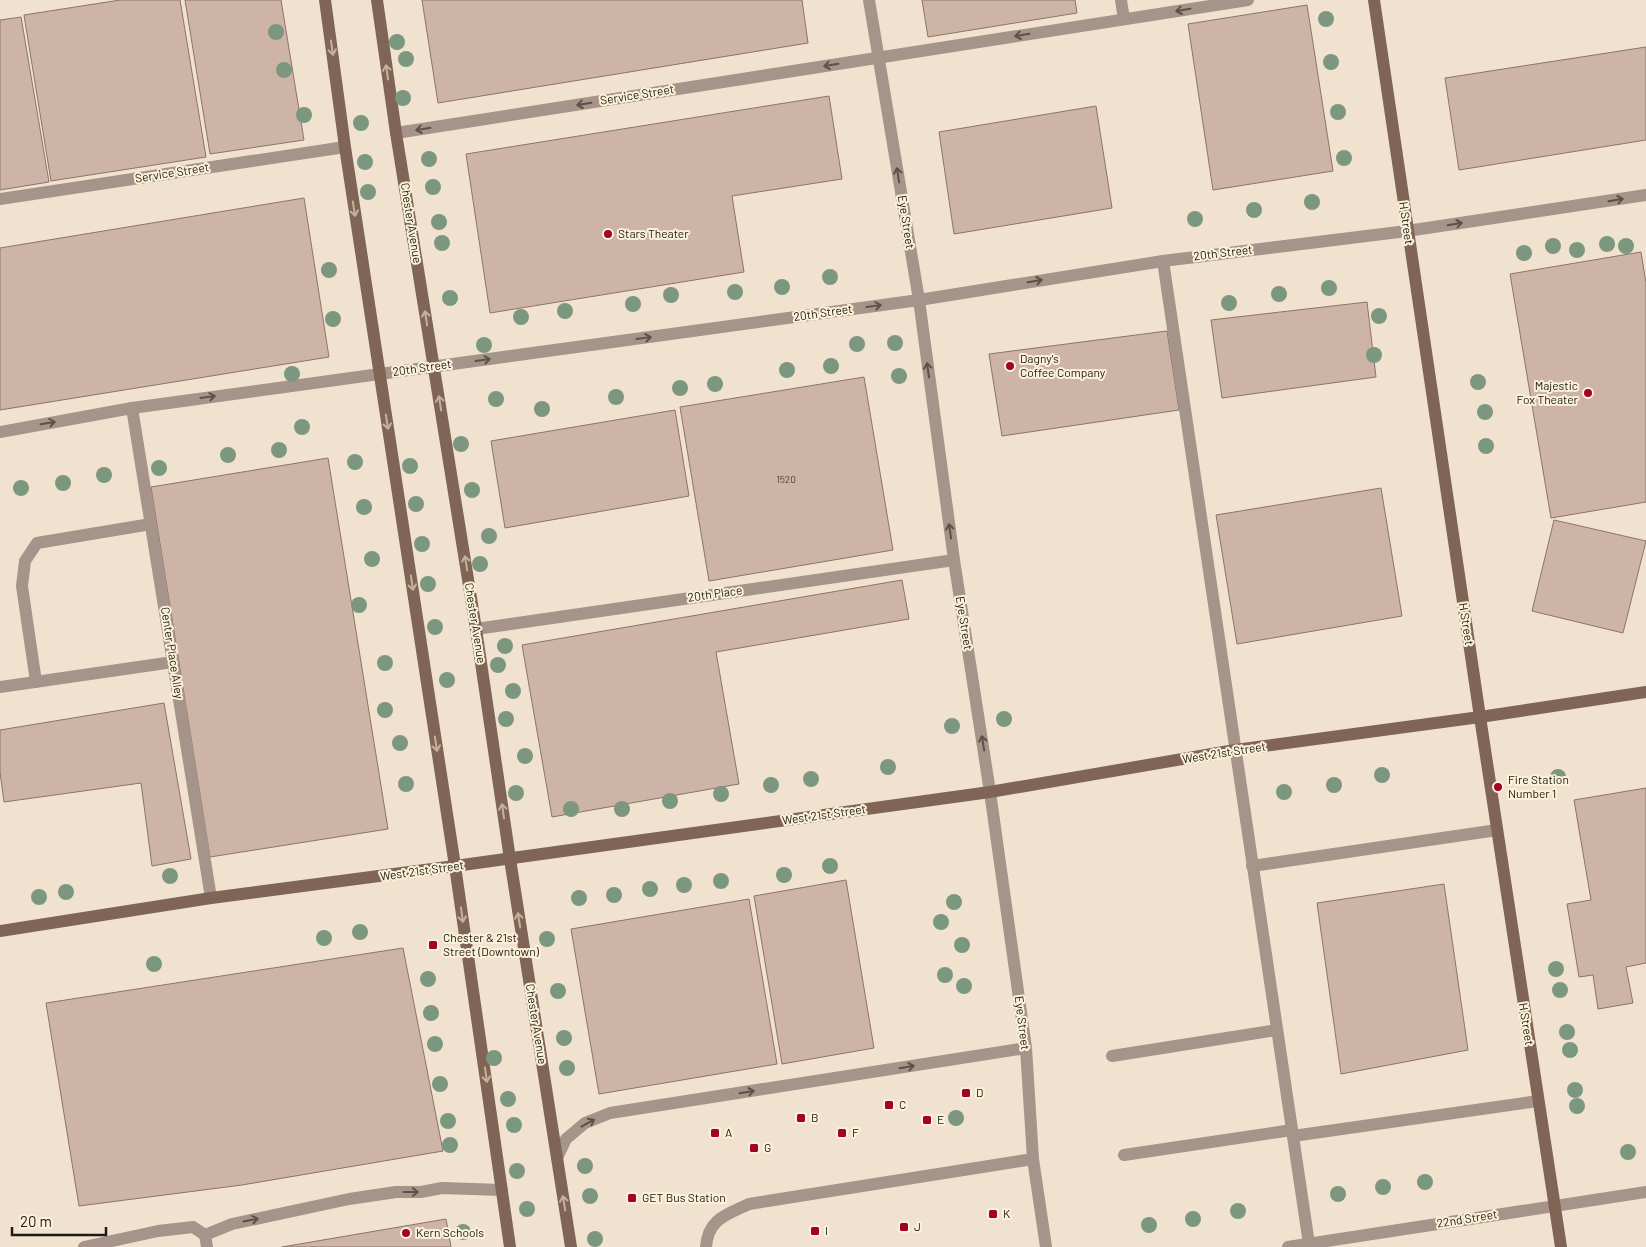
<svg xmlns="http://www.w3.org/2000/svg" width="1646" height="1247" viewBox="0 0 1646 1247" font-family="Barlow,sans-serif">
<rect width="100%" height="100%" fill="#fcf1d9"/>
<!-- commercial -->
<rect fill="#f1e2cf" x="0" y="0" width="1646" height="1247"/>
<!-- building -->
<g fill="#cdb4a7" stroke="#8b7468">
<polygon points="120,0 180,0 206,157 51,181 24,15"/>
<polygon points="185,0 281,0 304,140 210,154"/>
<polygon points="422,0 802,0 808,43 438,103"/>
<polygon points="922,0 1075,0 1077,13 928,37"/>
<polygon points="1307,5 1333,171 1213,190 1188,24"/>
<polygon points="21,17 49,182 0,190 0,20"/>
<polygon points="1646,47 1646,140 1459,170 1445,78"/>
<polygon points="829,96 842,179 732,196 744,272 490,313 466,154"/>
<polygon points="1096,106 1112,208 954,234 939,132"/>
<polygon points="304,198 329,357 0,410 0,248"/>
<polygon points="1641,252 1646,283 1646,502 1551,518 1510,274"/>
<polygon points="1367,302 1376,377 1222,398 1211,320"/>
<polygon points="1167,331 1179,410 1002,436 989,354"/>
<polygon points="864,377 893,550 709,581 680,407"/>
<polygon points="675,410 689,496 505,528 491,441"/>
<polygon points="328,458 388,829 210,857 151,487"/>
<polygon points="1381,488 1402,616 1237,644 1216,515"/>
<polygon points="1554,520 1646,541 1623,633 1532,611"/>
<polygon points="902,580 909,619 716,652 739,784 552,817 522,645"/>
<polygon points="164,703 191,859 152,866 141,783 4,802 0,772 0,730"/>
<polygon points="1646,788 1646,963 1626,967 1633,1003 1598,1009 1593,975 1579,977 1567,904 1591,900 1574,800"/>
<polygon points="846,880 874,1048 782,1064 754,896"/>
<polygon points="1444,884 1468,1050 1341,1074 1317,903"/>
<polygon points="749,899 777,1064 599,1094 571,929"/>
<polygon points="403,948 443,1151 242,1185 79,1206 46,1003"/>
<polygon points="446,1219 451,1247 282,1247"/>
</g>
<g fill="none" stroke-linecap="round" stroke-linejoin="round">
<!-- lane -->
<g stroke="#a69389" stroke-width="12">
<polyline points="1121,0 1124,19"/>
<polyline points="396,133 1248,0"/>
<polyline points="0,199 345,147"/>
<polyline points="1163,261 1309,1244"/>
<polyline points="132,408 211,898"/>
<polyline points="476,629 954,560"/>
<polyline points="36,682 22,586 25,561 37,543 151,524"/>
<polyline points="0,687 173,662"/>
<polyline points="1252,866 1497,830"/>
<polyline points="1112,1056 1277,1030"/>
<polyline points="1293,1136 1538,1101"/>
<polyline points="1124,1155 1292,1130"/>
<polyline points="557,1158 566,1139 585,1123 610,1113 1026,1048"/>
<polyline points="205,1235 232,1224 349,1199 396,1192 421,1192 442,1188 502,1190"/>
<polyline points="84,1247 158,1231 193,1227 205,1235 207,1247"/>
<path d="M706,1247c2,-28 20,-32 43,-43l284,-45"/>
</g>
<!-- street -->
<g stroke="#a69389" stroke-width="12">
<polyline points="869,0 919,300 954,560 990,792 1026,1048 1033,1159 1046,1247"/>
<polyline points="0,432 132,408 919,300 1163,261 1407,231 1646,195"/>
<polyline points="1288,1247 1646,1192"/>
</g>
<!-- secondary -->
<g stroke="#806557" stroke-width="12">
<polyline points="325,0 345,147 455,866 510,1247"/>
<polyline points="377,0 396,133 476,629 510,859 571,1247"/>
<polyline points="1374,0 1480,717 1561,1247"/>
<polyline points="0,931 211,898 455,866 990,792 1235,750 1480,717 1646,692"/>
</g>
</g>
<!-- trees -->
<g fill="#7c977f">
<circle cx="1326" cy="19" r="8"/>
<circle cx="276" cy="32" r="8"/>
<circle cx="397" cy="42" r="8"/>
<circle cx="406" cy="59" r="8"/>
<circle cx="1331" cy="62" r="8"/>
<circle cx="284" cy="70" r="8"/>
<circle cx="403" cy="98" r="8"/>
<circle cx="1338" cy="112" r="8"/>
<circle cx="304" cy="115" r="8"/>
<circle cx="361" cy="123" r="8"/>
<circle cx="1344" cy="158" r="8"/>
<circle cx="429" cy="159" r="8"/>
<circle cx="365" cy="162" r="8"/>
<circle cx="433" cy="187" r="8"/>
<circle cx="368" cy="192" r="8"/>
<circle cx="1312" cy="202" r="8"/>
<circle cx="1254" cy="210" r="8"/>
<circle cx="1195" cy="219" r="8"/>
<circle cx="439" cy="222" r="8"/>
<circle cx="442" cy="243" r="8"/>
<circle cx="1607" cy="244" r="8"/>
<circle cx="1553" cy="246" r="8"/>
<circle cx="1626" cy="246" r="8"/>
<circle cx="1577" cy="250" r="8"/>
<circle cx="1524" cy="253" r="8"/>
<circle cx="329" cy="270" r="8"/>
<circle cx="830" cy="277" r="8"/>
<circle cx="782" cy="287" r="8"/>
<circle cx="1329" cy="288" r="8"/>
<circle cx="735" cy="292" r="8"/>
<circle cx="1279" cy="294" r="8"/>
<circle cx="671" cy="295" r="8"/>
<circle cx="450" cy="298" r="8"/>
<circle cx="1229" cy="303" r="8"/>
<circle cx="633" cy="304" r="8"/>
<circle cx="565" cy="311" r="8"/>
<circle cx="1379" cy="316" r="8"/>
<circle cx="521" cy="317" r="8"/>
<circle cx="333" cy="319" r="8"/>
<circle cx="895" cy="343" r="8"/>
<circle cx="857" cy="344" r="8"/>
<circle cx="484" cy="345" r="8"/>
<circle cx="1374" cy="355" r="8"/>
<circle cx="831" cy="366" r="8"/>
<circle cx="787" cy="370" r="8"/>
<circle cx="292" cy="374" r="8"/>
<circle cx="899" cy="376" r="8"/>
<circle cx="1478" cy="382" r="8"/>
<circle cx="715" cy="384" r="8"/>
<circle cx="680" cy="388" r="8"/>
<circle cx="616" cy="397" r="8"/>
<circle cx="496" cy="399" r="8"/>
<circle cx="542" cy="409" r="8"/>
<circle cx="1485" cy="412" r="8"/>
<circle cx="302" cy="427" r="8"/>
<circle cx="461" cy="444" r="8"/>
<circle cx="1486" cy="446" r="8"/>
<circle cx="279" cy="450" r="8"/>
<circle cx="228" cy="455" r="8"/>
<circle cx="355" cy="462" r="8"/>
<circle cx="410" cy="466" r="8"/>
<circle cx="159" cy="468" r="8"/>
<circle cx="104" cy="475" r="8"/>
<circle cx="63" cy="483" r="8"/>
<circle cx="21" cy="488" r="8"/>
<circle cx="472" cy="490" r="8"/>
<circle cx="416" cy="504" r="8"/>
<circle cx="364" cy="507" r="8"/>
<circle cx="489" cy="536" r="8"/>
<circle cx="422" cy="544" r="8"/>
<circle cx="372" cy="559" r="8"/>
<circle cx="480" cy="564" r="8"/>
<circle cx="428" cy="584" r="8"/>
<circle cx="359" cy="605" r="8"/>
<circle cx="435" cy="627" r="8"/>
<circle cx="505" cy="646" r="8"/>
<circle cx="385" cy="663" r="8"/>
<circle cx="498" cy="665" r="8"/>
<circle cx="447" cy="680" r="8"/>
<circle cx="513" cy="691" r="8"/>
<circle cx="385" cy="710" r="8"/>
<circle cx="506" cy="719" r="8"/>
<circle cx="1004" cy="719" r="8"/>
<circle cx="952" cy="726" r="8"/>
<circle cx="400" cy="743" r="8"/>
<circle cx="525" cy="756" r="8"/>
<circle cx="888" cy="767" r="8"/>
<circle cx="1382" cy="775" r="8"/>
<circle cx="1558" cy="777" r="8"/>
<circle cx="811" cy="779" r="8"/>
<circle cx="406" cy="784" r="8"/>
<circle cx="771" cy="785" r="8"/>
<circle cx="1334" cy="785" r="8"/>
<circle cx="1284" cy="792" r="8"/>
<circle cx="516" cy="793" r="8"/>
<circle cx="721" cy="794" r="8"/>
<circle cx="670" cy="801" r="8"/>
<circle cx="571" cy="809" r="8"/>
<circle cx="622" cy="809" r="8"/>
<circle cx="830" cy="866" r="8"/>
<circle cx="784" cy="875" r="8"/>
<circle cx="170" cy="876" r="8"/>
<circle cx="721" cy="881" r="8"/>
<circle cx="684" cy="885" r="8"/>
<circle cx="650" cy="889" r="8"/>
<circle cx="66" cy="892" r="8"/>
<circle cx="614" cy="895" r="8"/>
<circle cx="39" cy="897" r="8"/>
<circle cx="579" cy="898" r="8"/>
<circle cx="954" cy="902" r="8"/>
<circle cx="941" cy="922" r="8"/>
<circle cx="360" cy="932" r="8"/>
<circle cx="324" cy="938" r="8"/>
<circle cx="547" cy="939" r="8"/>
<circle cx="962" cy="945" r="8"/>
<circle cx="154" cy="964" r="8"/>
<circle cx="1556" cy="969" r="8"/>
<circle cx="945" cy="975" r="8"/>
<circle cx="428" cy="979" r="8"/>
<circle cx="964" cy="986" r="8"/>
<circle cx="1560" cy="990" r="8"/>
<circle cx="558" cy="991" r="8"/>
<circle cx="431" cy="1013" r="8"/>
<circle cx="1567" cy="1032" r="8"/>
<circle cx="564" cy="1038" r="8"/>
<circle cx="435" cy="1044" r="8"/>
<circle cx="1570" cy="1050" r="8"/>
<circle cx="494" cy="1058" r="8"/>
<circle cx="567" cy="1068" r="8"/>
<circle cx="440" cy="1084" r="8"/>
<circle cx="1575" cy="1090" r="8"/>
<circle cx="508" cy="1099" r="8"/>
<circle cx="1577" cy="1106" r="8"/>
<circle cx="956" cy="1118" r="8"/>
<circle cx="448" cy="1121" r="8"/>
<circle cx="514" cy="1125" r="8"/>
<circle cx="450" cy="1145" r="8"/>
<circle cx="1628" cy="1152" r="8"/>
<circle cx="585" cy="1166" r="8"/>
<circle cx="517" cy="1171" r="8"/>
<circle cx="1425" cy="1182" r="8"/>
<circle cx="1383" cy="1187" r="8"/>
<circle cx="1338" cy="1194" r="8"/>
<circle cx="590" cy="1196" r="8"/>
<circle cx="527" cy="1209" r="8"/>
<circle cx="1238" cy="1211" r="8"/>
<circle cx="1193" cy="1219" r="8"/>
<circle cx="1149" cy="1225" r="8"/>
<circle cx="463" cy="1232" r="8"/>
<circle cx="595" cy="1239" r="8"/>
</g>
<!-- one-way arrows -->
<defs><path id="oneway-shaft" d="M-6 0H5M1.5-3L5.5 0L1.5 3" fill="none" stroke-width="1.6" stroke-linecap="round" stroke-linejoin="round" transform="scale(1.25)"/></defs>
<g stroke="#5c5148">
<use href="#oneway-shaft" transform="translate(1183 10) rotate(171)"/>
<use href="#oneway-shaft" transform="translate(1022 35) rotate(171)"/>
<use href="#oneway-shaft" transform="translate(831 65) rotate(171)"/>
<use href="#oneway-shaft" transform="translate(584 104) rotate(171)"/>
<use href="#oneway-shaft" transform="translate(423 129) rotate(171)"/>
<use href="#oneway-shaft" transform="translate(898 175) rotate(-99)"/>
<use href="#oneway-shaft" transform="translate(1616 200) rotate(-9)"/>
<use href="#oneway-shaft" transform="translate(1455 224) rotate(-9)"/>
<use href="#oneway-shaft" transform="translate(1035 281) rotate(-9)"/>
<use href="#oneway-shaft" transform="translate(874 306) rotate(-8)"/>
<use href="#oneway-shaft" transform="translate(644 338) rotate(-8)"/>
<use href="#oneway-shaft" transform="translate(483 360) rotate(-8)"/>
<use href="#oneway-shaft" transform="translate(928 370) rotate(-98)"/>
<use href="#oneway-shaft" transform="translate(208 397) rotate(-8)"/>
<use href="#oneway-shaft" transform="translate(48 423) rotate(-10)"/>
<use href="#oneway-shaft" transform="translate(950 531) rotate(-98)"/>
<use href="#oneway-shaft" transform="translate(983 743) rotate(-99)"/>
<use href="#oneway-shaft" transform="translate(907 1067) rotate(-9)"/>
<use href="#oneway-shaft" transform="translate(747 1092) rotate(-9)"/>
<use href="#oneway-shaft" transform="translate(588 1123) rotate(-29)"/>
<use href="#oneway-shaft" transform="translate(411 1192)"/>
<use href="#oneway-shaft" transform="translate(251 1220) rotate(-12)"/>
</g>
<g stroke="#c4b29e">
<use href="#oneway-shaft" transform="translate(332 48) rotate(82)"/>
<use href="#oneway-shaft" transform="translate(387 72) rotate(-98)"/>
<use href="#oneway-shaft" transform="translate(354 209) rotate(81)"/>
<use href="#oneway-shaft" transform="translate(426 318) rotate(-99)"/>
<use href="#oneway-shaft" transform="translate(440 403) rotate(-99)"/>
<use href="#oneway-shaft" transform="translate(387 422) rotate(81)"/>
<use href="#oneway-shaft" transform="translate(466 563) rotate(-99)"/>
<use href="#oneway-shaft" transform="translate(412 583) rotate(81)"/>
<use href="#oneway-shaft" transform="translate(436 744) rotate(81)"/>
<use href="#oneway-shaft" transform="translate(503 811) rotate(-98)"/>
<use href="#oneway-shaft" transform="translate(462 915) rotate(82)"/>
<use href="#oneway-shaft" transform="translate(519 920) rotate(-99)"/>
<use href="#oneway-shaft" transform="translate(486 1075) rotate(82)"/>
<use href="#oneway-shaft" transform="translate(564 1203) rotate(-99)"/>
</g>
<!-- markers -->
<g fill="#a20324" stroke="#fcf1d9" stroke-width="2">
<circle cx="608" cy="234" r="5"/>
<circle cx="1010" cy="366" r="5"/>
<circle cx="1588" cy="393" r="5"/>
<circle cx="1498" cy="787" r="5"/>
<rect x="428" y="940" width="10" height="10" rx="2.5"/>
<rect x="961" y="1088" width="10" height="10" rx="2.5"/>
<rect x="884" y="1100" width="10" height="10" rx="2.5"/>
<rect x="796" y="1113" width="10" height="10" rx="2.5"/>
<rect x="922" y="1115" width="10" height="10" rx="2.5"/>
<rect x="710" y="1128" width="10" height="10" rx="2.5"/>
<rect x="837" y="1128" width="10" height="10" rx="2.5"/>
<rect x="749" y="1143" width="10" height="10" rx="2.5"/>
<rect x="627" y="1193" width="10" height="10" rx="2.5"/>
<rect x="988" y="1209" width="10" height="10" rx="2.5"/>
<rect x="899" y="1222" width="10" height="10" rx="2.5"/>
<rect x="810" y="1226" width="10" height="10" rx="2.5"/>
<circle cx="406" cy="1233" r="5"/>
</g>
<g text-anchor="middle" stroke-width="4" stroke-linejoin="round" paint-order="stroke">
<!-- number labels -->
<g font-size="10" fill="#4a4138">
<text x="786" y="483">1520</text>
</g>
<!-- street labels -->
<g font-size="12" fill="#1f1b13" stroke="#fcf1d9">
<text transform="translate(637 95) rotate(-9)" y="4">Service Street</text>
<text transform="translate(172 173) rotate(-9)" y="4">Service Street</text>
<text transform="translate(906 222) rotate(81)" y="4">Eye Street</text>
<text transform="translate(411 223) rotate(81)" y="4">Chester Avenue</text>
<text transform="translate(1406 223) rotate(82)" y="4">H Street</text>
<text transform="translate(1223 253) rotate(-7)" y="4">20th Street</text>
<text transform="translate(823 313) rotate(-8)" y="4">20th Street</text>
<text transform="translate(422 368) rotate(-8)" y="4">20th Street</text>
<text transform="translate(715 594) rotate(-8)" y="4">20th Place</text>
<text transform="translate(475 623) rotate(81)" y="4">Chester Avenue</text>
<text transform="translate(964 623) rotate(81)" y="4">Eye Street</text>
<text transform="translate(1466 624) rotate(81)" y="4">H Street</text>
<text transform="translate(172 653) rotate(81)" y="4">Center Place Alley</text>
<text transform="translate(1224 753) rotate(-9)" y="4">West 21st Street</text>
<text transform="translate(824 815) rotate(-8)" y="4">West 21st Street</text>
<text transform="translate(422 871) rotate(-8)" y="4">West 21st Street</text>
<text transform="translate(1022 1023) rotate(83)" y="4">Eye Street</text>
<text transform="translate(536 1024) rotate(81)" y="4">Chester Avenue</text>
<text transform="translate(1526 1024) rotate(81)" y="4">H Street</text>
<text transform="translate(1467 1219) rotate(-9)" y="4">22nd Street</text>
</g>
<!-- poi labels -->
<g font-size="12" fill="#1f1b13" stroke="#fcf1d9" text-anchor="start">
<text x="618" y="238">Stars Theater</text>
<text x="1020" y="363">Dagny's<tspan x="1020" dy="14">Coffee Company</tspan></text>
<text x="1578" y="390" text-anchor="end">Majestic<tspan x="1578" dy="14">Fox Theater</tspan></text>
<text x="1508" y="784">Fire Station<tspan x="1508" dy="14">Number 1</tspan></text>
<text x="443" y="942">Chester &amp; 21st<tspan x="443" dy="14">Street (Downtown)</tspan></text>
<text x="976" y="1097">D</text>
<text x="899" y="1109">C</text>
<text x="811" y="1122">B</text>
<text x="937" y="1124">E</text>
<text x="725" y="1137">A</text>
<text x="852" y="1137">F</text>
<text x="764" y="1152">G</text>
<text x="642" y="1202">GET Bus Station</text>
<text x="1003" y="1218">K</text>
<text x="914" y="1231">J</text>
<text x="825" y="1235">I</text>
<text x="416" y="1237">Kern Schools</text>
</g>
</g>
<!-- scale -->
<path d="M12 1227v8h94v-8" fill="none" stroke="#1f1b13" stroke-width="2.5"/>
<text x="20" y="1227" font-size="15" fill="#1f1b13" stroke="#fcf1d9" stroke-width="4" paint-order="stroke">20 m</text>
</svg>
